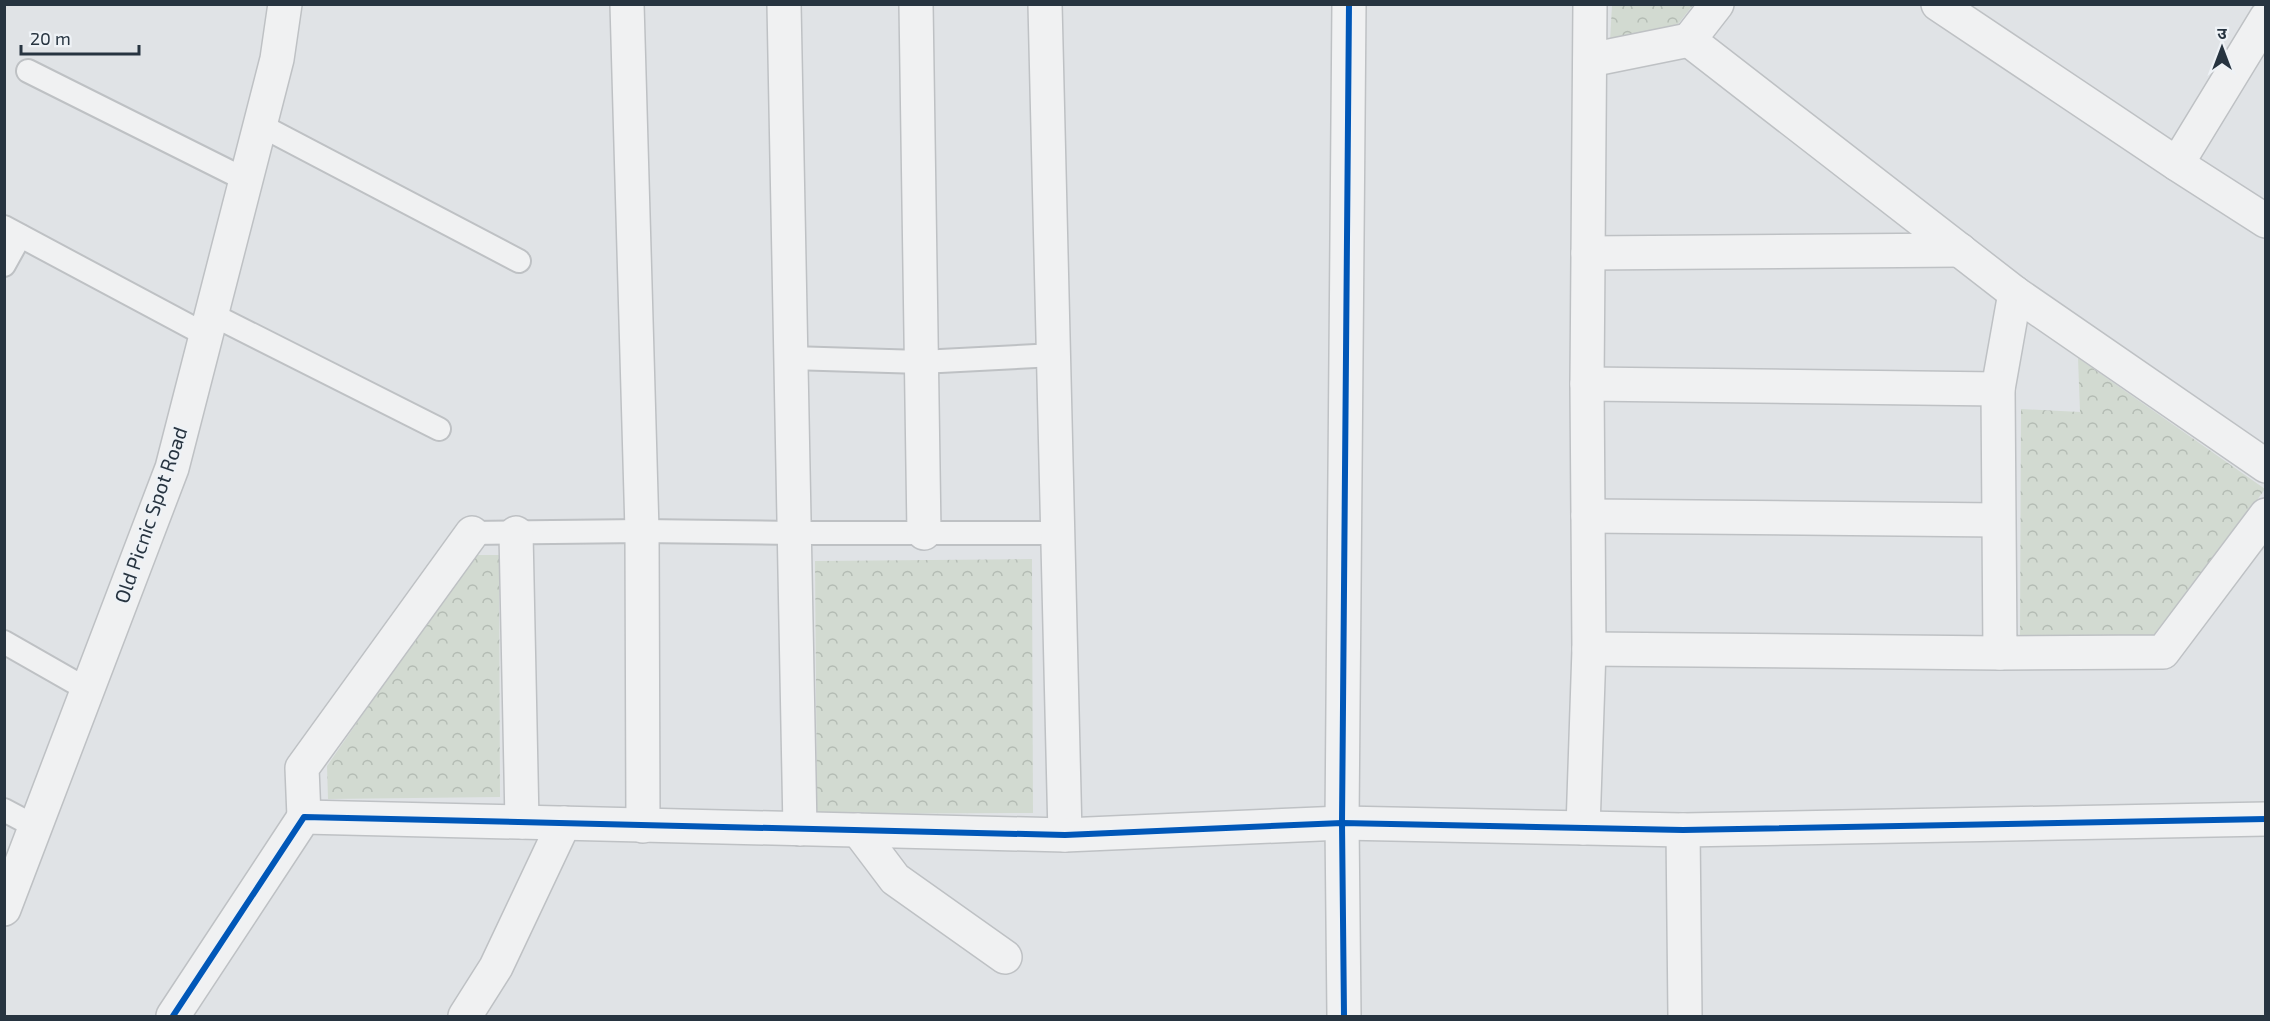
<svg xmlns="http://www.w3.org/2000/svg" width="2270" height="1021" viewBox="0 0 2270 1021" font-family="'Exo 2','Noto Sans Devanagari',sans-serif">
<defs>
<pattern id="park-crowns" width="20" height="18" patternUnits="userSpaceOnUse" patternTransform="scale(1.5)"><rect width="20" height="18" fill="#d2dad1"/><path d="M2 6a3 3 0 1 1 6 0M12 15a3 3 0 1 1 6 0" fill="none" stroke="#b4bcb4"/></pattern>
</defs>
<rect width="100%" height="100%" fill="#e0e3e6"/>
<!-- park -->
<g fill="url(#park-crowns)">
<polygon points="1612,5 1693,5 1678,24 1610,42"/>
<polygon points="2078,358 2265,489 2155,640 2020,639 2021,409 2080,412"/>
<polygon points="473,555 499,555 500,797 328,799 327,766"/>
<polygon points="1032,559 1033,813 817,814 815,561"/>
</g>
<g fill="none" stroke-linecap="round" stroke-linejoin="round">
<!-- service casing -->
<g stroke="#bec1c4" stroke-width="26">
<g id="service">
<polyline points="28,71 246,180"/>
<polyline points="260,125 519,261"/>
<polyline points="4,227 206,335"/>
<polyline points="4,265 20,236"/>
<polyline points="211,314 439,429"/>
<polyline points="791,358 921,362 1055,355"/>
<polyline points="472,533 642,531 794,533 1059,533"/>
<polyline points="4,642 88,690"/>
<polyline points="4,810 36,827"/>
</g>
</g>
<!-- minor casing -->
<g stroke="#bec1c4" stroke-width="36">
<g id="minor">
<polyline points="627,4 642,531 643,826"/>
<polyline points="784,4 800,829"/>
<polyline points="916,4 924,533"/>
<polyline points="1045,4 1065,835"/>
<polyline points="1717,4 1689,40 2015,293 2266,466"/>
<polyline points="1938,4 2177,164 2266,221"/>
<polyline points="1590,60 1689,40"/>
<polyline points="2177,164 2266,18"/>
<polyline points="1588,253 1960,250"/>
<polyline points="2015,293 1998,389 2000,653 2163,652 2266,515"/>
<polyline points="1587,384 1998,389"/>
<polyline points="1588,516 1998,520"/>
<polyline points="516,533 522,822"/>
<polyline points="1589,649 2000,653"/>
<polyline points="304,817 302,768 472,533"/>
<polyline points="1583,828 1589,649 1587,384 1590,4"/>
<polyline points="858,830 895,879 1005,957"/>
<polyline points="1683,830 1685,1016"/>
<polyline points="4,909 172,468 277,59 285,4"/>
<polyline points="173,1016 304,817 1065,835 1342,823 1683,830 2266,819"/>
<polyline points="465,1016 496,967 564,823"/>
<polyline points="1344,1016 1342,823 1349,4"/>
</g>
</g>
<!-- service -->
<use href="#service" stroke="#f0f1f2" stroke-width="22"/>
<!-- minor -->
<use href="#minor" stroke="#f0f1f2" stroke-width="33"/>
<!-- cycleway casing -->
<g stroke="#eef2f6" stroke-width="10">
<g id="cycleway">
<polyline points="173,1016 304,817 1065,835 1342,823 1683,830 2266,819"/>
<polyline points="1344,1016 1342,823 1349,4"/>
</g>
</g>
<!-- cycleway -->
<use href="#cycleway" stroke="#0057b8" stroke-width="6"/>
</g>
<g text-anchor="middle" stroke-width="4.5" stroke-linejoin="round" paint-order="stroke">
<!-- street labels -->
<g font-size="20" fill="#273440" stroke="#eef2f6">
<text transform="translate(151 515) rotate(-71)" y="7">Old Picnic Spot Road</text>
</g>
</g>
<!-- border -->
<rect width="2270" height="1021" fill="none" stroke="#273440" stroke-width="12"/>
<!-- north arrow -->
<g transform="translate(2222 48)" stroke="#eef2f6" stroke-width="4.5" paint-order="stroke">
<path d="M0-4.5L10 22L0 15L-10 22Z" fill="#273440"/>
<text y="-9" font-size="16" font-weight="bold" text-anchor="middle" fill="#273440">उ</text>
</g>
<!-- scale -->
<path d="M21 45v9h118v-9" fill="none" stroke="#273440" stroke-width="3"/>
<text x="30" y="45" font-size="18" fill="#273440" stroke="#eef2f6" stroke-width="4.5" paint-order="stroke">20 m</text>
</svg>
